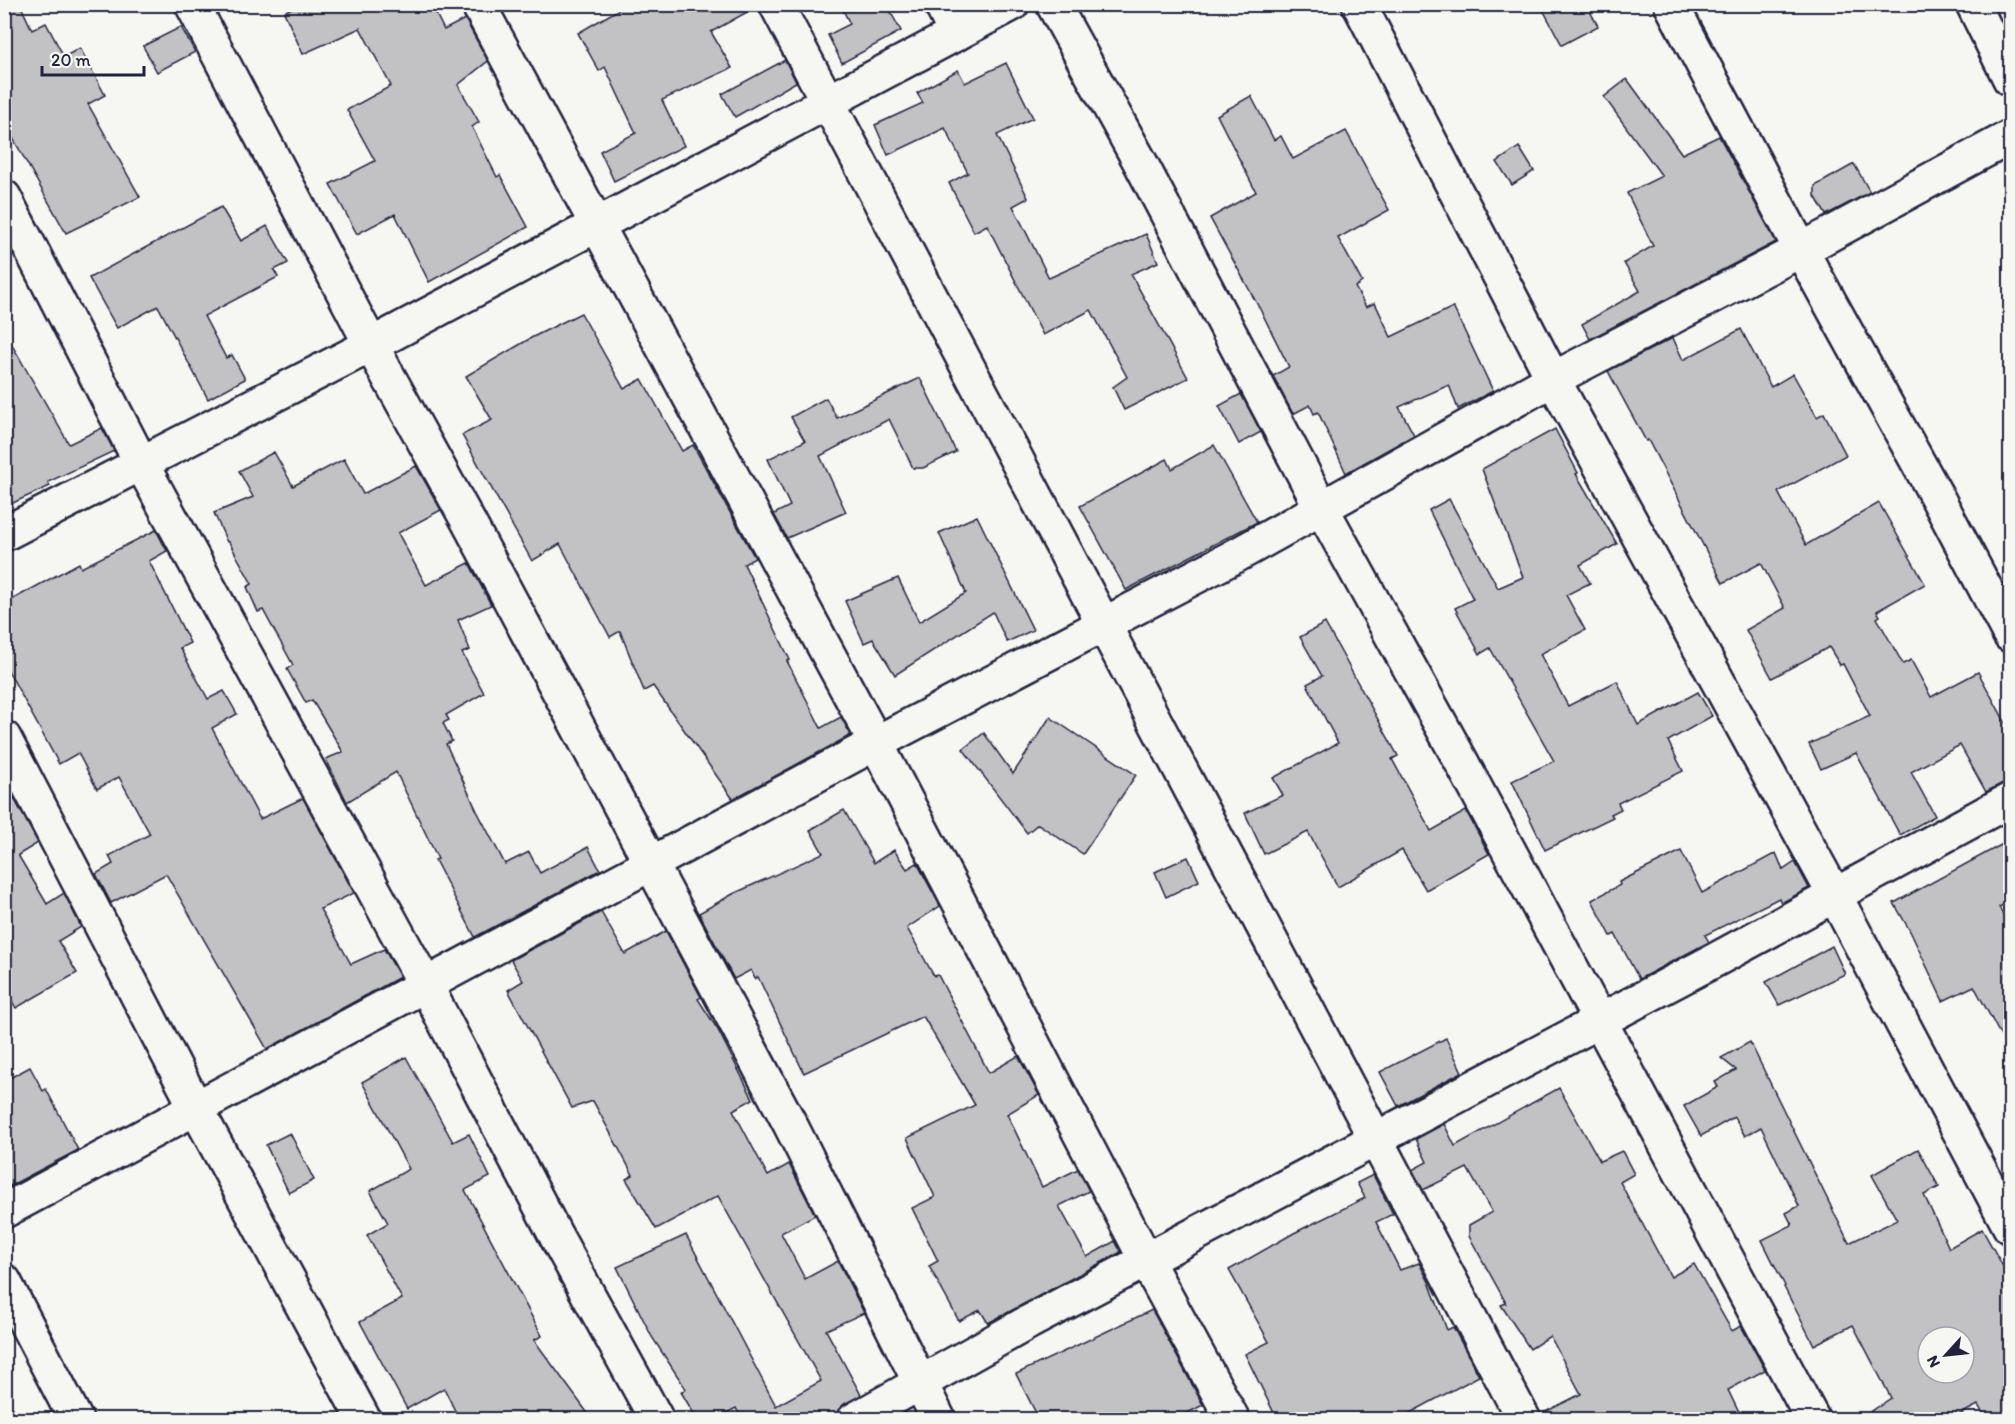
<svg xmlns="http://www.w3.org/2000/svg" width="2015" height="1424" viewBox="0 0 2015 1424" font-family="Itim,sans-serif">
<rect width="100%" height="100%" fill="#f6f6f2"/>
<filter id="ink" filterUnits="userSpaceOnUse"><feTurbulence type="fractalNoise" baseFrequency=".0167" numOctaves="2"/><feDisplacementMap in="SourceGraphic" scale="12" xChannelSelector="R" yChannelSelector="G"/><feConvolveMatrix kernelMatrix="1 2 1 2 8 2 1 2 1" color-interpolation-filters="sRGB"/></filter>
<g filter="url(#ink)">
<!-- building -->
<g fill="#c2c2c4" stroke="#22223b" stroke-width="1.5" fill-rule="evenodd">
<polygon points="4,4 20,4 32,30 46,23 64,57 80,48 105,95 88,104 140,197 66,233 4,122"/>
<polygon points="299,4 431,4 444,30 465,19 488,61 458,85 479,122 472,127 497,177 500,175 528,227 429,282 395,214 357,234 330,184 375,161 347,110 391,86 360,28 303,54 284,12"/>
<polygon points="628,4 757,4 758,6 711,32 732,68 662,100 684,146 614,181 600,151 636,133 605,67 599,71 578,33"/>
<polygon points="840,4 886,4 901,31 842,63 828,35 850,24"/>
<polygon points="1540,4 1586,4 1598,26 1562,45"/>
<polygon points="181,27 195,52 157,72 143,46"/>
<polygon points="785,60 796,82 735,117 722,94"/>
<polygon points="1006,63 1033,118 997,135 1028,198 1013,206 1049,278 1146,234 1158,262 1131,274 1188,378 1124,410 1113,387 1127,377 1091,310 1043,335 987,225 974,232 949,183 968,173 945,128 888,155 875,125 923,103 917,93 958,70 965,83"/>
<polygon points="1627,79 1682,154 1719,136 1776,242 1590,339 1582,324 1640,291 1624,263 1653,246 1627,193 1662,176 1604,97"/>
<polygon points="1251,96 1274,140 1281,136 1293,159 1346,131 1389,210 1338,238 1362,282 1355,287 1366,307 1375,303 1391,337 1453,307 1493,391 1458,409 1449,385 1399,407 1414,435 1346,473 1318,412 1314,414 1310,405 1293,414 1273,376 1289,367 1262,313 1210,218 1256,192 1217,115"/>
<polygon points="1519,147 1534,171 1512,185 1497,162"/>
<polygon points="1854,164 1870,192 1826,215 1815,196 1815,186"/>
<polygon points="221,207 241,241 267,226 288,263 274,270 278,277 204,316 226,358 232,355 245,379 208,399 158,306 117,328 89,278"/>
<polygon points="581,313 624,389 642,379 682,451 693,445 755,558 744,564 790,660 787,661 821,728 841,717 851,735 733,799 653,686 644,691 620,631 610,637 560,544 532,561 462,435 492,420 466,376 531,338"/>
<polygon points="1741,329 1771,387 1793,374 1817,417 1824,413 1846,455 1778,492 1806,545 1879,503 1925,584 1877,611 1880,616 1877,618 1903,664 1911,660 1931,697 1978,672 2010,731 2010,781 2001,784 1986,792 1960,745 1911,772 1935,816 1900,835 1856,753 1821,769 1809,744 1870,716 1843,664 1840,665 1829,647 1772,678 1746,630 1785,608 1761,563 1723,583 1648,440 1646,441 1608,371 1673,338 1683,360"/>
<polygon points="4,331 69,444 102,428 114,451 48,482 50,486 4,507"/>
<polygon points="920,378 956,452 923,468 913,468 889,419 820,456 846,512 787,538 774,514 790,506 768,459 805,441 791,417 826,398 837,418"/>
<polygon points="1241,394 1261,432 1239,444 1219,406"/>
<polygon points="1555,429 1578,473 1576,474 1617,544 1580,565 1590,583 1566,595 1585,630 1540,654 1568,706 1617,681 1638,725 1698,692 1712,716 1668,741 1683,771 1618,803 1621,809 1611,814 1613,817 1545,850 1512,781 1554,761 1490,648 1480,654 1455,608 1473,599 1429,510 1449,499 1498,588 1523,577 1482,469"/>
<polygon points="1214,445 1257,522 1126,590 1080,506 1167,459 1172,469"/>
<polygon points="274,452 293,486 344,459 363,494 416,466 441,510 398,533 426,585 469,563 491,605 458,620 470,650 462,653 484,693 446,715 449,720 443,723 452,741 446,744 477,811 505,864 529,852 540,873 588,847 600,870 475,937 435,860 438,859 396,772 347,802 326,759 343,752 312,700 306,703 287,669 293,665 263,610 258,612 247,587 252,584 229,542 227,542 214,513 253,497 239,471"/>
<polygon points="977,516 1033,630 1007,642 993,612 895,675 873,639 864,643 845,601 898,578 919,622 966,593 939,533"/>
<polygon points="156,530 167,551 149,561 190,643 180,648 208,699 224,691 237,714 212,728 260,819 303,798 354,893 320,909 351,964 384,949 400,977 267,1049 166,874 111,903 96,874 113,864 109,856 150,834 119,777 97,789 78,753 59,764 4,663 4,604 79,563 81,568"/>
<polygon points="1325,623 1398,756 1392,759 1431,831 1466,811 1489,854 1426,890 1402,850 1338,887 1308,832 1264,854 1245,813 1283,795 1273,778 1338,743 1307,684 1322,676 1300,637"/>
<polygon points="1050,717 1136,775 1083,854 1038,824 1027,833 963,749 984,733 1013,774"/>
<polygon points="4,780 38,843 18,855 47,904 64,893 81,927 58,941 77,973 16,1008 4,987"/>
<polygon points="844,810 874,863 894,850 907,869 917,863 940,906 907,928 934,976 938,975 989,1073 1018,1056 1039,1095 1007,1114 1042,1187 1078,1169 1089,1191 1059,1206 1087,1257 1115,1241 1121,1252 988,1323 980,1310 959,1321 929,1266 938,1261 912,1208 935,1197 907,1138 975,1105 923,1016 804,1073 758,977 755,979 751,970 734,979 699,913 733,894 823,853 810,830"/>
<polygon points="2010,840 2010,901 1999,907 2010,929 2010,1053 1974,986 1943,1001 1910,931 1894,903"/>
<polygon points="1681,851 1702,893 1776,853 1783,870 1795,862 1809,888 1781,903 1779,898 1705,935 1709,942 1639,979 1615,934 1611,936 1592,900 1620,885 1619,882"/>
<polygon points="1188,857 1199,881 1166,897 1155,872"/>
<polygon points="601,912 625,954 666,931 701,997 698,999 718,1030 753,1099 733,1110 768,1176 789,1164 815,1215 781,1233 805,1279 838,1261 864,1313 826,1330 861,1395 844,1404 838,1410 835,1419 742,1419 736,1408 715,1419 697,1419 681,1392 686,1389 652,1337 617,1267 686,1235 776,1406 821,1381 718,1196 656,1229 626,1179 633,1175 593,1101 572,1108 508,990 523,981 511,960"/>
<polygon points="1832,946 1845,974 1779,1005 1766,982"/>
<polygon points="1446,1038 1462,1072 1398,1106 1380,1072"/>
<path d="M1750,1042l99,201 48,-23 -25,-45 46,-26 21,38 -15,8 25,53 33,-19 28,50v140h-24l-8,-14 -27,14h-91l31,-21 -38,-73 -39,20 -30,-58 1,-1 -23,-46 30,-15 -6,-12 13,-7 -38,-79 -16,9 -11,-19 -33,19 -17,-30 34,-19 -3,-5 21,-12 -15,-12zM1928,1337h36v36h-36z"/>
<polygon points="406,1057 453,1142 469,1134 490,1177 465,1190 542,1336 534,1340 592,1419 459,1419 444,1388 407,1409 360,1322 402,1299 367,1235 388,1223 370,1191 409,1169 362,1082"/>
<polygon points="30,1067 43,1091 46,1089 78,1150 4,1189 4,1081"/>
<polygon points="1559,1088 1600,1161 1622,1151 1634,1174 1620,1182 1671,1277 1694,1264 1732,1331 1741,1326 1765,1370 1728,1390 1742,1419 1543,1419 1541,1414 1581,1394 1550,1336 1530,1349 1501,1305 1506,1303 1469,1236 1469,1225 1492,1212 1467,1168 1423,1190 1412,1170 1427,1162 1416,1139 1444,1124 1455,1146"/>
<polygon points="290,1133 314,1180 289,1193 266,1145"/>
<polygon points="1373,1175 1393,1214 1376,1222 1400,1270 1419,1263 1429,1282 1447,1330 1453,1327 1479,1376 1399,1419 1277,1419 1245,1354 1269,1342 1229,1270 1294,1233 1365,1198 1357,1183"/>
<polygon points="1152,1310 1203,1405 1176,1419 1039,1419 1016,1374"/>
</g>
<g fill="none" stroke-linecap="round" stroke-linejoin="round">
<!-- street casing -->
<g stroke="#22223b" stroke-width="38">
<g id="street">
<polyline points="192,4 371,345 468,521 790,1124 939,1420"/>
<polyline points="478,4 876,743 1146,1260 1233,1420"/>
<path d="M776,4c252,471 496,945 748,1416"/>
<polyline points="941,4 956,34"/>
<polyline points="1053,4 1139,160 1322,509 1461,761 1813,1420"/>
<polyline points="1359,4 1553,379 1834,894 2010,1227"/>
<polyline points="1671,4 1801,250 1937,497 2010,635"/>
<polyline points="1973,4 2010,79"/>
<polyline points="4,197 141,463 425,984 556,1236 657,1420"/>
<polyline points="4,534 371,345 1012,4"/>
<polyline points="4,738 196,1108 364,1420"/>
<polyline points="4,1211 876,743 1237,555 1553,379 1801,250 2010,137"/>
<polyline points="4,1281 76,1420"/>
<polyline points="854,1420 1029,1322 1717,959 2010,800"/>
</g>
</g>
<!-- street -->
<use href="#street" stroke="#f6f6f2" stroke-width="33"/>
</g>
</g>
<!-- margin -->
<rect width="2015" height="1424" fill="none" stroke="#f6f6f2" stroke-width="24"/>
<rect x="12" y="12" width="1991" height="1400" fill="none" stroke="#22223b" stroke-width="2" filter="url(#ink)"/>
<!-- north arrow -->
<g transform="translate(1946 1355) rotate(243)"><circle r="28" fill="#f6f6f2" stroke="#a1a1a9" stroke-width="1.5"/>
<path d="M0-4.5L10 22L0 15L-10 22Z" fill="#22223b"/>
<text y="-9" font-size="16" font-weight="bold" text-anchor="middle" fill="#22223b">N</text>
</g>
<!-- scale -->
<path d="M42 66v9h102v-9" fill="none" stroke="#22223b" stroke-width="3"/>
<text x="51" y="66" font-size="18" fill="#22223b" stroke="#f6f6f2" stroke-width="4.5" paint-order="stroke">20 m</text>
</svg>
